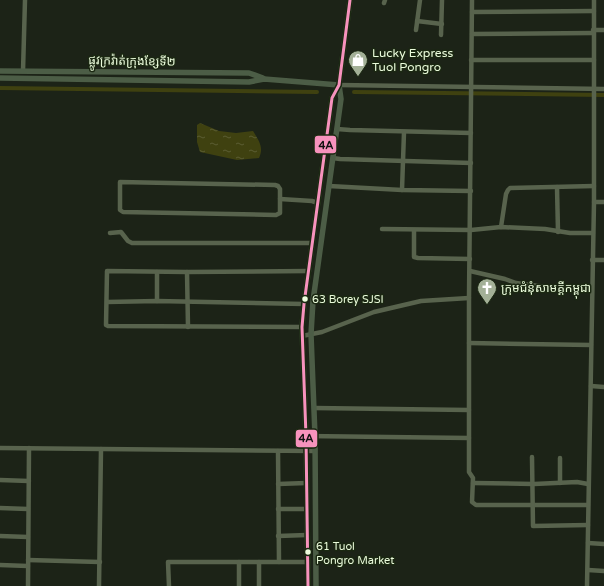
<svg xmlns="http://www.w3.org/2000/svg" width="604" height="586" viewBox="0 0 604 586" font-family="'Varela Round','Noto Sans Khmer',sans-serif">
<defs>
<pattern id="water-ripples" width="26" height="14" patternUnits="userSpaceOnUse"><rect width="26" height="14" fill="#3f4110"/><path d="M2 4q2-2 4 0t4 0M15 11q2-2 4 0t4 0" fill="none" stroke="#5b5d32"/></pattern>
</defs>
<rect width="100%" height="100%" fill="#1c2317"/>
<!-- water -->
<path fill="url(#water-ripples)" d="M200,123l19,8 17,2 17,-2c6,10 11,16 6,27l-22,2 -37,-8 -3,-10v-17z"/>
<g fill="none" stroke-linecap="round" stroke-linejoin="round">
<!-- canal -->
<g stroke="#3f4110" stroke-width="4">
<polyline points="0,88 317,92"/>
<polyline points="354,92 604,95"/>
</g>
<!-- minor -->
<g stroke="#58634d" stroke-width="4.5">
<polyline points="472,0 469,298 469,472 473,478 472,502 476,505 588,505"/>
<polyline points="384,3 385,0"/>
<polyline points="472,12 594,11"/>
<polyline points="417,21 442,24"/>
<polyline points="416,30 420,0"/>
<polyline points="593,30 604,30"/>
<polyline points="472,34 593,33"/>
<polyline points="441,35 442,0"/>
<polyline points="471,60 594,60"/>
<polyline points="23,71 25,0"/>
<polyline points="339,85 604,89"/>
<polyline points="337,129 350,130 471,133"/>
<polyline points="333,158 340,159 471,163"/>
<polygon points="120,182 275,185 278,186 280,189 280,213 276,215 123,212 120,210"/>
<polyline points="329,186 402,190 471,191"/>
<polyline points="557,187 558,232"/>
<polyline points="402,190 404,132"/>
<polyline points="280,199 312,201 318,203"/>
<polyline points="594,202 604,202"/>
<polyline points="501,227 506,194 508,190 510,188 594,186"/>
<polyline points="382,229 471,230 501,227 545,229 570,233 593,233"/>
<polyline points="414,230 414,257 418,258 470,259"/>
<polyline points="110,233 121,232 128,241 132,243 312,243"/>
<polyline points="592,260 604,260"/>
<polyline points="470,271 505,279 516,283 554,288"/>
<polyline points="157,272 157,301"/>
<polyline points="187,272 188,327"/>
<polyline points="107,302 157,301 304,304"/>
<polyline points="302,327 108,326 106,325 107,271 187,272 309,271"/>
<polyline points="302,336 322,332 374,312 391,308 421,301 469,298"/>
<polyline points="469,343 591,345"/>
<polyline points="591,386 604,387"/>
<polyline points="314,408 469,410"/>
<polyline points="306,436 469,438"/>
<polyline points="0,448 315,451"/>
<polyline points="278,451 279,562"/>
<polyline points="532,457 533,526 588,525"/>
<polyline points="560,458 560,483"/>
<polyline points="0,480 29,481"/>
<polyline points="473,483 534,484 577,482 588,484"/>
<polyline points="278,484 306,483"/>
<polyline points="0,508 28,509"/>
<polyline points="278,509 307,509"/>
<polyline points="0,536 28,537"/>
<polyline points="278,536 307,535"/>
<polyline points="588,543 604,544"/>
<polyline points="28,560 100,562"/>
<polyline points="239,562 239,586"/>
<polyline points="259,562 259,586"/>
<polyline points="0,565 28,566"/>
<polyline points="588,570 604,571"/>
<polyline points="28,586 29,448"/>
<polyline points="99,586 101,449"/>
<polyline points="169,586 168,562 307,562"/>
<polyline points="587,586 594,202 594,0"/>
</g>
<!-- major -->
<g stroke="#4c5d46" stroke-width="5.5">
<polyline points="0,71 249,73 263,78"/>
<polyline points="0,78 249,82 264,79 339,85"/>
<polyline points="308,586 306,436 302,327 304,304 332,98 339,85"/>
<polyline points="316,586 315,436 311,334 313,301 341,99 339,85 350,0"/>
</g>
<!-- bus-1 casing -->
<g stroke="#1b2812" stroke-width="6">
<polyline id="bus-1" points="308,586 306,436 302,327 304,304 332,98 339,85 350,0"/>
</g>
<!-- bus-1 -->
<use href="#bus-1" stroke="#f792bd" stroke-width="3"/>
</g>
<!-- icons -->
<defs>
<g id="shop-pin" transform="scale(1)"><path d="M0 17L-7.5 6A9.5 9.5 0 1 1 7.5 6Z" fill="#a3b097" stroke="#1b2812"/><path d="M-5-2.5h2.3a2.7 3.5 0 0 1 5.4 0H5L5.5 6h-11ZM-1.5-2.5h3a1.5 2.3 0 0 0-3 0Z" fill="#fff"/></g>
<g id="church-pin" transform="scale(1)"><path d="M0 17L-7.5 6A9.5 9.5 0 1 1 7.5 6Z" fill="#a3b097" stroke="#1b2812"/><path d="M-1.2-6h2.4v3.5h3.3v2.4h-3.3V6h-2.4V-.1h-3.3v-2.4h3.3Z" fill="#fff"/></g>
</defs>
<g fill-rule="evenodd">
<use href="#shop-pin" x="358" y="60"/>
<use href="#church-pin" x="487" y="288"/>
</g>
<!-- markers -->
<g fill="#ebfcdc" stroke="#1b2812" stroke-width="1.5">
<circle cx="305" cy="299" r="3.5"/>
<circle cx="308" cy="552" r="3.5"/>
</g>
<g text-anchor="middle" stroke-width="3" stroke-linejoin="round" paint-order="stroke">
<!-- bus labels -->
<g font-size="11" fill="#ebfcdc" stroke="#1b2812" text-anchor="start">
<text x="312" y="303">63 Borey SJSI</text>
<text x="316" y="550">61 Tuol<tspan x="316" dy="14">Pongro Market</tspan></text>
</g>
<!-- poi labels -->
<g font-size="12" fill="#ebfcdc" stroke="#1b2812" text-anchor="start">
<text x="372" y="57">Lucky Express<tspan x="372" dy="14">Tuol Pongro</tspan></text>
<text x="501" y="292">ក្រុមជំនុំសាមគ្គីកម្ពុជា</text>
</g>
<!-- street labels -->
<g font-size="12" fill="#ebfcdc" stroke="#1b2812">
<text transform="translate(132 61) rotate(1)" y="4">ផ្លូវក្រវ៉ាត់ក្រុងខ្សែទី២</text>
</g>
</g>
<g stroke="#1b2812" stroke-width="1.5">
<rect x="314" y="135" width="23" height="19" rx="4" fill="#f792bd"/>
<rect x="295" y="429" width="23" height="19" rx="4" fill="#f792bd"/>
</g>
<g font-size="11" text-anchor="middle" font-weight="bold" fill="#111">
<text x="326" y="149">4A</text>
<text x="306" y="442">4A</text>
</g>
</svg>
